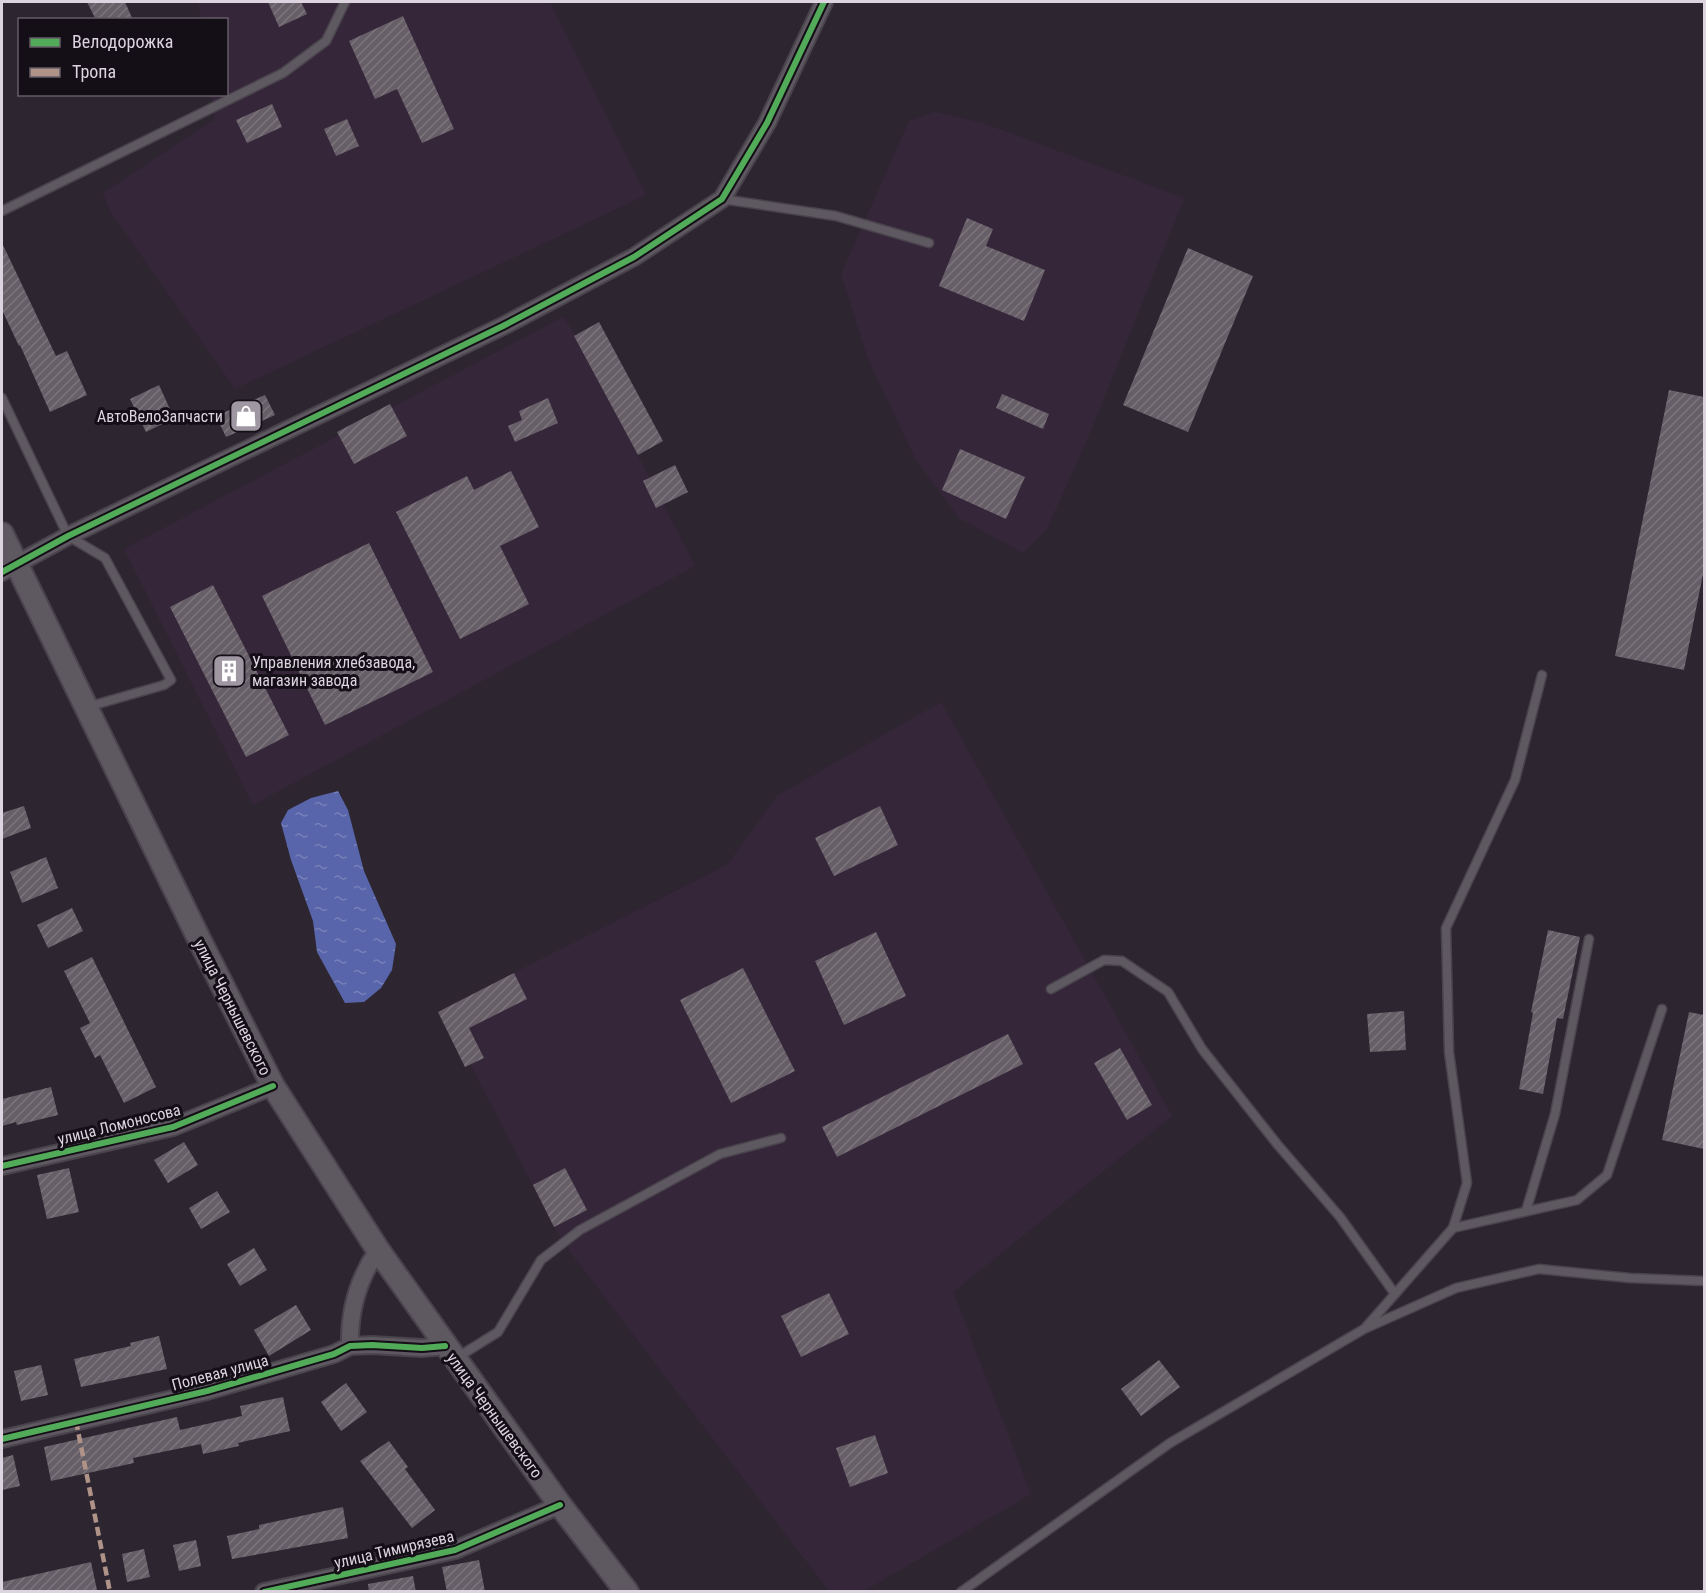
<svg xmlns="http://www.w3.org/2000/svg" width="1706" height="1593" viewBox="0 0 1706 1593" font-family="'Roboto Condensed',sans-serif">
<defs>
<pattern id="water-ripples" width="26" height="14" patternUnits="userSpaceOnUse" patternTransform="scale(1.5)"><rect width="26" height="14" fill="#5865aa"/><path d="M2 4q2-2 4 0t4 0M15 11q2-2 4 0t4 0" fill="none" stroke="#7781b9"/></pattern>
<pattern id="building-hatch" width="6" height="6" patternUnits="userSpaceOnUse" patternTransform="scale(1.5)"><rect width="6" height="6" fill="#675f67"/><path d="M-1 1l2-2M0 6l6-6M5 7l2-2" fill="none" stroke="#7c757c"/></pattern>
</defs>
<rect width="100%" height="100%" fill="#2d2630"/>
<!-- built -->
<g fill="#35263a">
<polygon points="198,2 550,2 646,195 235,389 110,211 103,193 215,119 211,95 226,94 226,20 201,19"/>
<polygon points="935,112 983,123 1184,198 1087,440 1047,529 1023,553 959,518 916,460 868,359 841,274 909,121"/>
<polygon points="563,317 577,337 695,566 253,805 124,549"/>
<polygon points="941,702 1172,1116 953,1292 1031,1494 864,1591 829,1591 571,1253 554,1227 442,1009 727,865 777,796"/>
</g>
<!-- water -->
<polygon fill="url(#water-ripples)" points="338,791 348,810 364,871 396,944 392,970 381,988 364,1002 345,1003 317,952 313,921 291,860 281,823 288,810 311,798"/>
<!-- building -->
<g fill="url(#building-hatch)">
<polygon points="87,2 125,2 133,20 96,20"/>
<polygon points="268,2 301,2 307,14 279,27"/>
<polygon points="403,16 454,129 422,143 397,89 375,99 349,41"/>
<polygon points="272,104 282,127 247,143 236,120"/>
<polygon points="347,119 359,146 336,156 324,129"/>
<polygon points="967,218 993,229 986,246 1045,270 1024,321 939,286"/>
<polygon points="2,243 56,356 67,351 87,395 50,412 20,345 19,346 2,310"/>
<polygon points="1188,248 1253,276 1188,432 1123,405"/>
<polygon points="599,322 663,441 638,455 574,336"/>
<polygon points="159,385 174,418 146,432 130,399"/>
<polygon points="1669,390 1704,397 1704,569 1684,670 1615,656"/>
<polygon points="1002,394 1049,414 1043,429 996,408"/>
<polygon points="265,395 275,415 226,437 216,416"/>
<polygon points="548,398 558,423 515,442 508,426 522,420 519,411"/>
<polygon points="390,404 407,436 354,464 337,432"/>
<polygon points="960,449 1025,477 1006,519 942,490"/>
<polygon points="675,465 688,492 656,508 643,481"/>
<polygon points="511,471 539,527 500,546 529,604 460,639 396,512 467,476 474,490"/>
<polygon points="369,543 433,672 325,725 262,596"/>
<polygon points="213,585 289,735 246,757 170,607"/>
<polygon points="24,806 31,828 2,839 2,813"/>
<polygon points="880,806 898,845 834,876 815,838"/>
<polygon points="46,857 58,888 22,903 10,872"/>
<polygon points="72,908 83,931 48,948 37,925"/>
<polygon points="1548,930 1580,937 1563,1019 1557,1018 1543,1094 1519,1089 1533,1013 1531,1012"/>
<polygon points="876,932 906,996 844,1025 815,961"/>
<polygon points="92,957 156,1087 124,1103 100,1055 95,1058 80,1028 90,1023 64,971"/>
<polygon points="743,968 795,1071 731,1103 680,1000"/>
<polygon points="514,973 527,999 469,1028 484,1058 465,1067 438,1012"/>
<polygon points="1404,1011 1406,1050 1370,1052 1367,1014"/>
<polygon points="1689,1012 1704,1015 1704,1149 1662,1140"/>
<polygon points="1008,1034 1023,1064 837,1157 822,1127"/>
<polygon points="1120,1048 1152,1105 1127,1120 1094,1063"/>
<polygon points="51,1087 58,1115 17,1125 16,1122 2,1126 2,1099"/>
<polygon points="184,1142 198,1165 168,1183 154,1160"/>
<polygon points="69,1168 79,1212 47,1219 37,1175"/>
<polygon points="565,1168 587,1210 554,1227 533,1185"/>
<polygon points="217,1191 230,1212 201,1229 189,1208"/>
<polygon points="254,1248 267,1270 240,1286 227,1264"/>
<polygon points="829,1293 849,1334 801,1357 781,1316"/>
<polygon points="296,1305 311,1330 269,1356 254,1330"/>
<polygon points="159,1336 167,1369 81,1387 74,1359 131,1346 130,1343"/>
<polygon points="1159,1360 1180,1387 1141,1416 1121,1389"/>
<polygon points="41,1365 48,1395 21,1401 14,1371"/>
<polygon points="346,1383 367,1412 341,1431 321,1402"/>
<polygon points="283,1397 290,1431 238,1443 239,1446 203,1454 201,1444 133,1458 134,1463 51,1481 44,1447 177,1417 180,1430 242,1416 240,1406"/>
<polygon points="875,1435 888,1473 850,1487 836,1448"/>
<polygon points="389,1441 408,1467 405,1469 435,1510 412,1528 360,1461"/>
<polygon points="13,1455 20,1486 2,1490 2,1458"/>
<polygon points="343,1507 348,1538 232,1559 227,1536 259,1529 259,1525"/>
<polygon points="196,1540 201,1566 179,1571 173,1545"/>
<polygon points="144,1549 150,1577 127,1582 122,1554"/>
<polygon points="479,1560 485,1592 447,1592 442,1567"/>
<polygon points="91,1562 97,1590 89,1592 2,1592 2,1582"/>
<polygon points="413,1576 416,1592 369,1592 368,1584"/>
</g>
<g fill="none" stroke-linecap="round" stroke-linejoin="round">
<!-- lane casing -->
<g stroke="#49434c" stroke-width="11">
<g id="lane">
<polyline points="722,199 836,216 929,243"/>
<polyline points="2,211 283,73 326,41 345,2"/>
<polyline points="2,398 68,536 105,558 171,680 164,685 87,707"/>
<polyline points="1051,989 1104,960 1122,961 1168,992 1202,1049 1277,1144 1340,1217 1395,1294"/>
<polyline points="1526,1211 1555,1114 1589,939"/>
<polyline points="1453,1228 1467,1183 1449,1052 1446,928 1515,780 1542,675"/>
<polyline points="1366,1327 1453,1228 1577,1200 1607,1175 1662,1009"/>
<polyline points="458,1357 498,1332 541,1260 580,1230 720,1154 781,1138"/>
<polyline points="961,1592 1170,1443 1364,1329 1456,1288 1539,1269 1630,1278 1704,1281"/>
</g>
</g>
<!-- street casing -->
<g stroke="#49434c" stroke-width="20">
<g id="street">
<polyline points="2,572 68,536 503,326 634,257 722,199 767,123 824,2"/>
<polyline points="2,1166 173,1127 273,1086"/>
<path d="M350,1346c-1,-34 8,-67 28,-96"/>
<polyline points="2,1439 207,1391 334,1354 350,1346 372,1345 422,1348 445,1346"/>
<polyline points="264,1592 455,1550 560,1505"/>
</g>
</g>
<!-- secondary casing -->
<g stroke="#49434c" stroke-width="26">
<polyline id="secondary" points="2,534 200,941 273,1086 378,1250 560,1505 627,1592"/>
</g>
<!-- lane -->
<use href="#lane" stroke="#5e5860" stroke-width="8"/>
<!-- street -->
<use href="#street" stroke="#5e5860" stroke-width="16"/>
<!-- secondary -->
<use href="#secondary" stroke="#5e5860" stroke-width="22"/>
<!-- quiet -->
<polyline stroke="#af9288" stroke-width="4.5" stroke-dasharray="9 4.5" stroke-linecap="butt" points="76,1421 110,1592"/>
<!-- cycleway casing -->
<g stroke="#140e16" stroke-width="10">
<g id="cycleway">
<polyline points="2,572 68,536 503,326 634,257 722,199 767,123 824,2"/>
<polyline points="2,1166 173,1127 273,1086"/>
<polyline points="2,1439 207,1391 334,1354 350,1346 372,1345 422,1348 445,1346"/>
<polyline points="264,1592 455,1550 560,1505"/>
</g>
</g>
<!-- cycleway -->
<use href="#cycleway" stroke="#51ab58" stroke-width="6"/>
</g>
<!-- icons -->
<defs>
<g id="shop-square" transform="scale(1.725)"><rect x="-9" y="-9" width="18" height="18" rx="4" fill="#9f97a2" stroke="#140e16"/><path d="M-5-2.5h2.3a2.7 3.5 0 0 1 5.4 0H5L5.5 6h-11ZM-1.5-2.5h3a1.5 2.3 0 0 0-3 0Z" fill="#fff"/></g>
<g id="building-square" transform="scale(1.725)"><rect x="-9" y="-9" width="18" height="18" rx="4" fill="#9f97a2" stroke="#140e16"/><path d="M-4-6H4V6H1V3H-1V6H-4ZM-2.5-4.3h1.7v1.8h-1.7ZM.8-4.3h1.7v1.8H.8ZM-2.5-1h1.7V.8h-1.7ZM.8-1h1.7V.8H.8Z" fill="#fff"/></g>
</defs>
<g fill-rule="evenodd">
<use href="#shop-square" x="246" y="416"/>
<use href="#building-square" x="229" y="671"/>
</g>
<g text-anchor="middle" stroke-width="6" stroke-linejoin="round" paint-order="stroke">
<!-- poi labels -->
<g font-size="16" fill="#dcd4df" stroke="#140e16" text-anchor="end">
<text x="223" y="422">АвтоВелоЗапчасти</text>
<text x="252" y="668" text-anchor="start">Управления хлебзавода,<tspan x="252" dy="18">магазин завода</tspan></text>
</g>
<!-- street labels -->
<g font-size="16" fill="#dcd4df" stroke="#140e16">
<text transform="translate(233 1007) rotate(63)" y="6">улица Чернышевского</text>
<text transform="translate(119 1124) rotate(-14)" y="6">улица Ломоносова</text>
<text transform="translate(220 1372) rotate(-15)" y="6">Полевая улица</text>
<text transform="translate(495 1415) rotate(54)" y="6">улица Чернышевского</text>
<text transform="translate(394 1549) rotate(-13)" y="6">улица Тимирязева</text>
</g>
</g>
<!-- border -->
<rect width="1706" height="1593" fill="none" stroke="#dcd4df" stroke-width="6"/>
<!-- legend -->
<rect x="18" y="18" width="210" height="78" fill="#140e16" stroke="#645d66" stroke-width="1.5"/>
<rect x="30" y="38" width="30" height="9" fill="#51ab58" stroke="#645d66" stroke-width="1.5"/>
<text x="72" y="48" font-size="18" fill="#dcd4df">Велодорожка</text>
<rect x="30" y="68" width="30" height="9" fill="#af9288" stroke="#645d66" stroke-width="1.5"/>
<text x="72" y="78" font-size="18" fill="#dcd4df">Тропа</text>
</svg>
